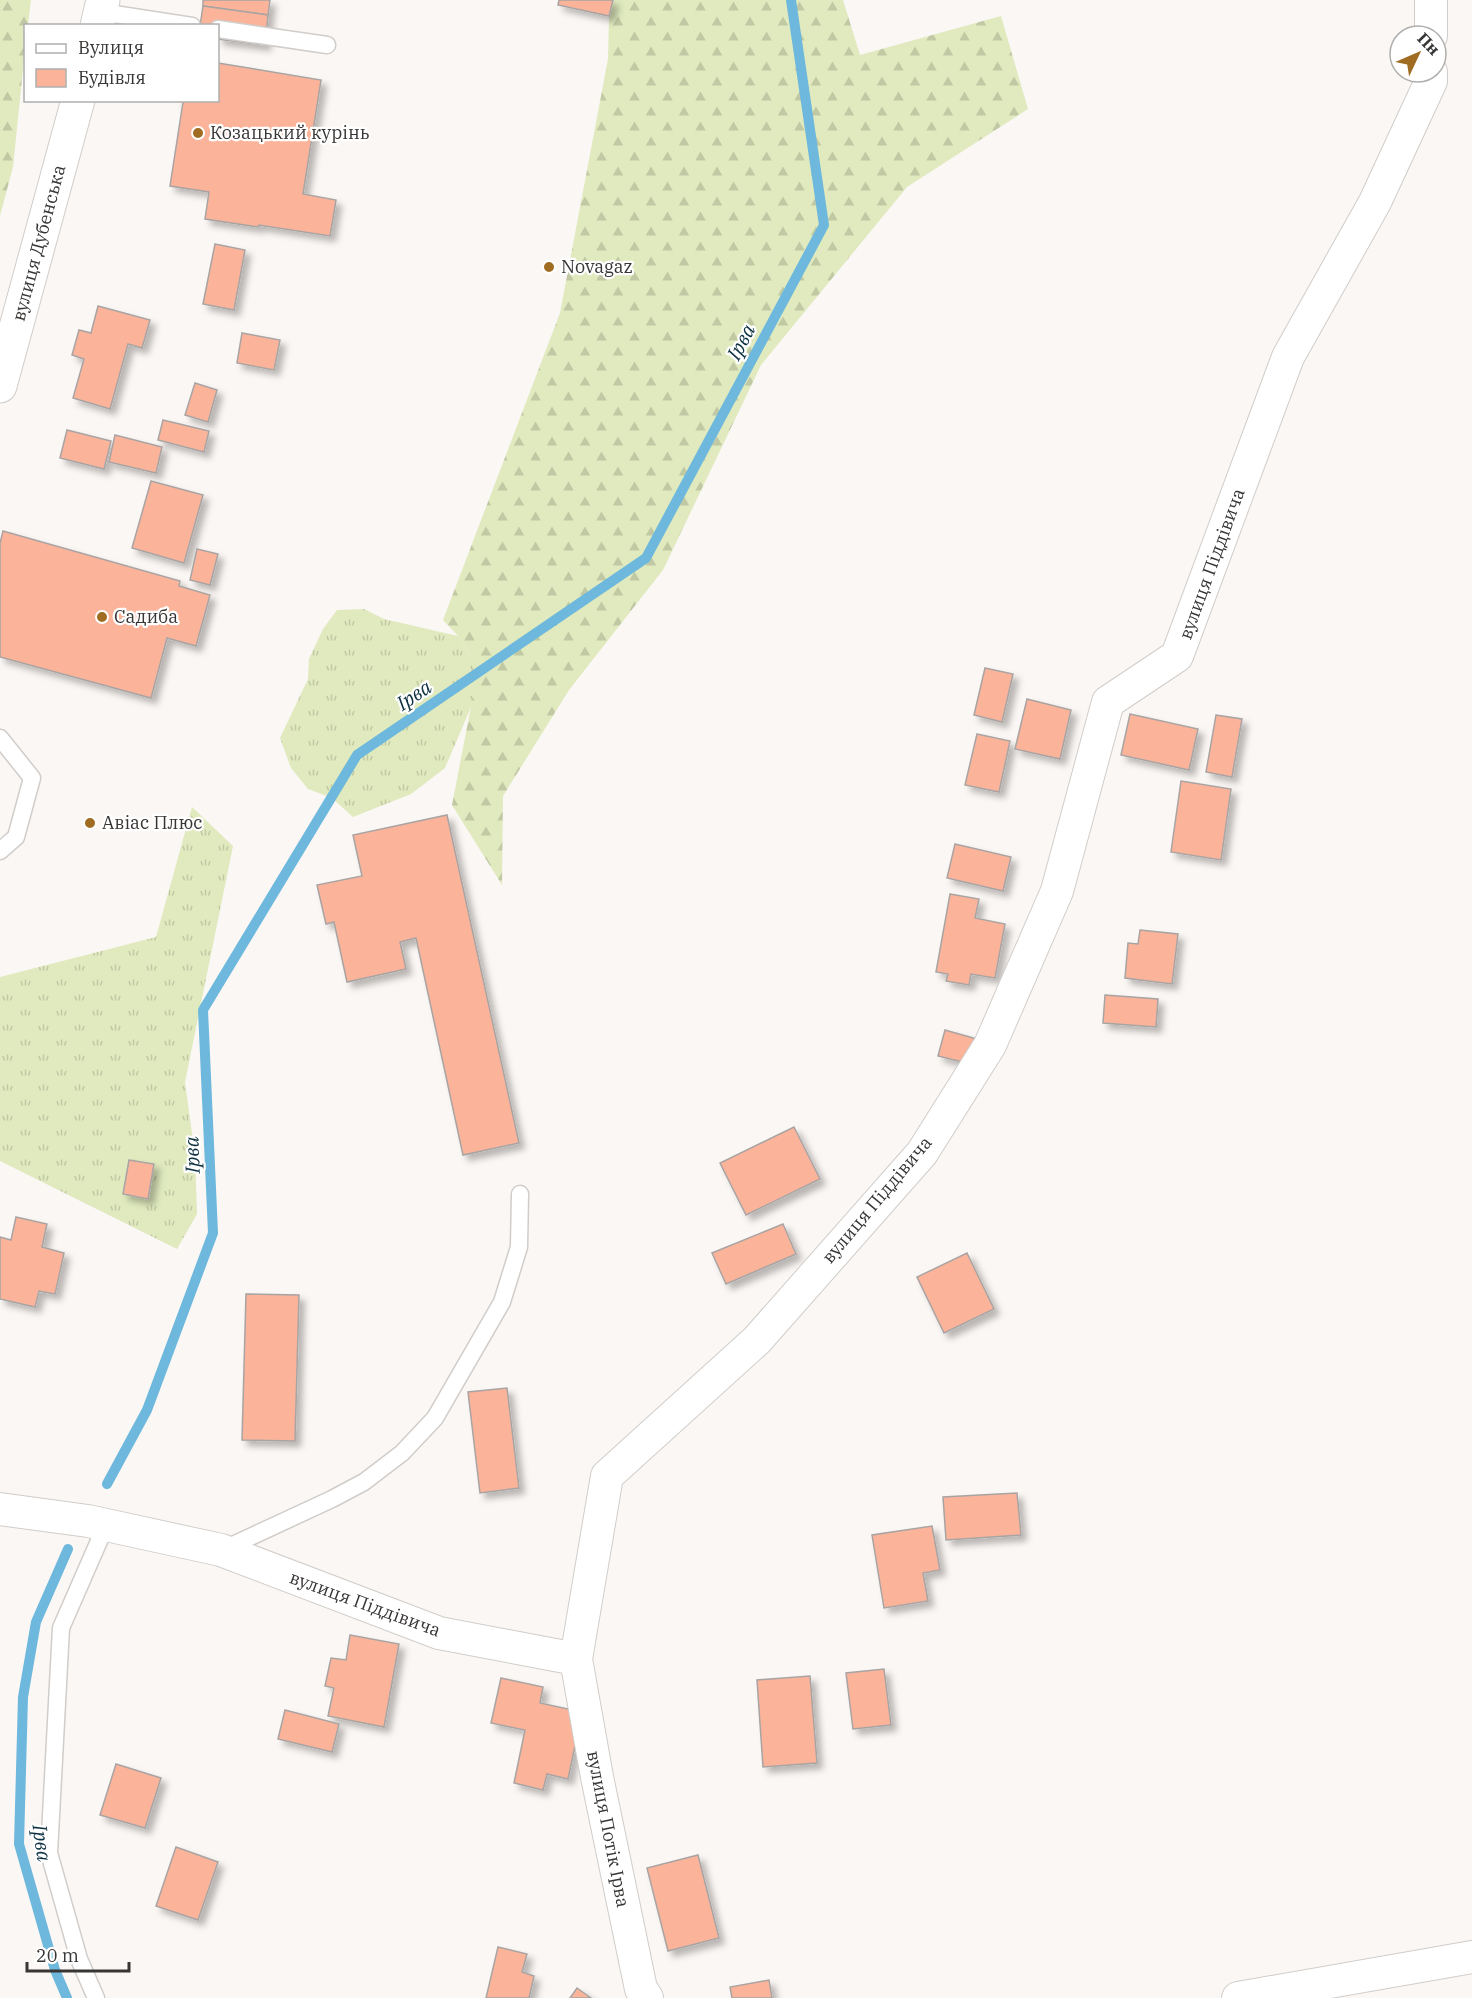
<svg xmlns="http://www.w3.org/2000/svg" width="1472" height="1998" viewBox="0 0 1472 1998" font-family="'IBM Plex Serif',serif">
<defs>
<pattern id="grass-tufts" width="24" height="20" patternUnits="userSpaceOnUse" patternTransform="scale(1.5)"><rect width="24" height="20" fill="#e0eabe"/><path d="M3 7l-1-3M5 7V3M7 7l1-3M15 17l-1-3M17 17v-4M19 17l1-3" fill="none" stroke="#c1c9a4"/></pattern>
<pattern id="forest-firs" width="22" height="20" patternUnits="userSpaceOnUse" patternTransform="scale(1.5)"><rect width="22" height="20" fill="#e0eabe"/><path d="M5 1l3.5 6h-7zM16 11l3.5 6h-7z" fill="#c1c9a4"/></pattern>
<filter id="shadow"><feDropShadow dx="5.5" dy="5.5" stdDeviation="3" flood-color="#0004"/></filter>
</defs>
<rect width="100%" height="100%" fill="#fbf7f4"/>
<!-- grass -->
<g fill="url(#grass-tufts)">
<polygon points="364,609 384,619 458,636 474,661 474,700 445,768 411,794 353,817 332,798 308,789 291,768 280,738 308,679 309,659 323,629 337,610"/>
<polygon points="192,807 233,846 185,1082 195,1156 197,1214 177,1249 0,1161 0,977 156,937"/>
</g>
<!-- forest -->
<g fill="url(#forest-firs)">
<polygon points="0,0 31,0 28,25 26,26 25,50 13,167 0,216"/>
<polygon points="613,0 843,0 860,55 1001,16 1028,109 907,187 761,365 663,570 569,690 503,796 502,885 452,805 474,691 474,661 458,636 443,620 560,313 608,59 609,16"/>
</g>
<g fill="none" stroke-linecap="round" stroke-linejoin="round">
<!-- stream -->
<g stroke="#6db8dc" stroke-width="10">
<polyline points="107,1484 147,1410 213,1233 203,1010 357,755 646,558 824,225 791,0"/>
<polyline points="67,1998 55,1970 19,1844 23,1697 36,1622 68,1549"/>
</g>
</g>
<!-- building -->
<g fill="#fbb49a" stroke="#a9a4a3" stroke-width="1.5" filter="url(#shadow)">
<polygon points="203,0 270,0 268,15 203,6"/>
<polygon points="559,0 613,0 609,16 558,5"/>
<polygon points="203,6 268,15 265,45 218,39 218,26 200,26"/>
<polygon points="218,63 321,80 303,194 336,200 330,236 259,225 258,227 205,219 209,192 170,186 183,102 176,100 218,100"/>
<polygon points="215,244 245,250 234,310 203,304"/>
<polygon points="98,306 150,320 142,348 128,344 110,409 73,398 84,359 72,355 79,330 91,333"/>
<polygon points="242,333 280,340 274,370 237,363"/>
<polygon points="195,383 217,390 208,422 185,415"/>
<polygon points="163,420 209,431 204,452 158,440"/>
<polygon points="67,430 111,441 104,469 60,458"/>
<polygon points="115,435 162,447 156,473 109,462"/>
<polygon points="151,481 203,495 184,563 132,548"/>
<polygon points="3,531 180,581 179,586 210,595 196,646 167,638 151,698 0,657 0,543"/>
<polygon points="197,549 218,554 210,585 190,580"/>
<polygon points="985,668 1013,674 1002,722 974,715"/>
<polygon points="1027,699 1071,710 1060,759 1015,749"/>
<polygon points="1130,714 1198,729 1189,770 1121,755"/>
<polygon points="1216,715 1242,719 1232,777 1206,772"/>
<polygon points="977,734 1010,741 999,792 965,785"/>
<polygon points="1181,781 1231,789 1221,860 1171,852"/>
<polygon points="447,815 519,1143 463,1155 416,938 400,942 406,969 347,982 334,922 326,924 317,885 362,876 353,835"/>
<polygon points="955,844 1011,857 1003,891 947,878"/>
<polygon points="950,894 979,899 975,918 1005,924 995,978 971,974 969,985 946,981 948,974 936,972"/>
<polygon points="1140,930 1178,934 1172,984 1125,978 1128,943 1138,944"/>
<polygon points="1105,995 1158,999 1156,1027 1103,1023"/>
<polygon points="945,1030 977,1039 971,1064 938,1056"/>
<polygon points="794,1127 820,1179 746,1215 720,1163"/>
<polygon points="129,1160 154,1164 148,1199 123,1194"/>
<polygon points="16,1217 47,1224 42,1247 64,1253 55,1294 39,1291 35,1307 0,1299 0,1237 11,1240"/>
<polygon points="783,1224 796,1254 726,1284 712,1253"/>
<polygon points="967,1253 994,1309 944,1333 917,1277"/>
<polygon points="246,1294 299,1295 295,1441 242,1440"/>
<polygon points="507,1388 519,1488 480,1493 468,1392"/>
<polygon points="1017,1493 1021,1535 946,1540 943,1497"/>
<polygon points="932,1526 940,1570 923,1573 928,1601 884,1608 872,1535"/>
<polygon points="350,1635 399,1644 384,1727 328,1716 334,1688 325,1686 331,1658 346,1660"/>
<polygon points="884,1669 891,1725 853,1729 846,1673"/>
<polygon points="810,1676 817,1763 763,1767 757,1680"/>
<polygon points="501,1678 543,1687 540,1703 582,1712 568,1779 547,1774 543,1790 514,1783 525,1730 491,1723"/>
<polygon points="285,1710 339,1724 332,1752 278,1739"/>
<polygon points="116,1764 161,1778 145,1828 100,1815"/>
<polygon points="176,1847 218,1862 198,1920 156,1906"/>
<polygon points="698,1855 719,1938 668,1951 647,1868"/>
<polygon points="498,1947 527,1954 522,1972 534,1976 529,1998 486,1998"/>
<polygon points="769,1980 772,1998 732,1998 730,1987"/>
<polygon points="577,1988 591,1998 570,1998"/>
</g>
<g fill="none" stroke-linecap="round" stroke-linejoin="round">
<!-- lane casing -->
<g stroke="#d0cdca" stroke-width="19">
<g id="lane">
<polyline points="101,12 192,26"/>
<polyline points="218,29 327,45"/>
<polyline points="0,738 32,778 16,837 0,851"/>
<polyline points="222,1550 332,1499 364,1482 402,1453 435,1418 502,1302 519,1247 520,1194"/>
<polyline points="96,1998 79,1959 49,1853 61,1628 106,1525"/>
</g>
</g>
<!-- street casing -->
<g stroke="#d0cdca" stroke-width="34">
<g id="street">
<polyline points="1431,36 1431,0"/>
<polyline points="0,1509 88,1521 221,1550 439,1633 576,1659"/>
<polyline points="647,1998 641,1989 597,1777 576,1659 607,1476 757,1340 922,1153 990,1045 1057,891 1108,702 1177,656 1288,357 1375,202 1431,81 1431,72"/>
<polyline points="1238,1998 1472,1957"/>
</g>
</g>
<!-- secondary casing -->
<g stroke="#d0cdca" stroke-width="35">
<g id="secondary">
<polyline points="97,26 103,0"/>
<polyline points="0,386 78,100"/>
</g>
</g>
<!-- lane -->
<use href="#lane" stroke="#fff" stroke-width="16"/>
<!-- street -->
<use href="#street" stroke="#fff" stroke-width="32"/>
<!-- secondary -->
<use href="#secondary" stroke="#fff" stroke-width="33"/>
</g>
<!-- markers -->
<g fill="#9f6c22" stroke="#fff" stroke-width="2">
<circle cx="198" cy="133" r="6"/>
<circle cx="549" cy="267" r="6"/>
<circle cx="102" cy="617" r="6"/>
<circle cx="90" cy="823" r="6"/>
</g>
<g text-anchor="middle" stroke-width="4.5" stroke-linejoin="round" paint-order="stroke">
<!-- poi labels -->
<g font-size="18" fill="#383635" stroke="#fff" text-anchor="start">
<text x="210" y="139">Козацький курінь</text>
<text x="561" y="273">Novagaz</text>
<text x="114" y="623">Садиба</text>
<text x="102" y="829">Авіас Плюс</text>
</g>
<!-- street labels -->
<g font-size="18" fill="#383635" stroke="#fff">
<text transform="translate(39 243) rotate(-75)" y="6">вулиця Дубенська</text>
<text transform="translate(1212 564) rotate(-70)" y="6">вулиця Піддівича</text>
<text transform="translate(877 1200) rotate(-50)" y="6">вулиця Піддівича</text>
<text transform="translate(365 1604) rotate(20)" y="6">вулиця Піддівича</text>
<text transform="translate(608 1829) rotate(79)" y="6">вулиця Потік Ірва</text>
</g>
<!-- water labels -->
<g font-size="20" font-style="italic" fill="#0e3141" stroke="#fff">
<text transform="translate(741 342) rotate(-62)" y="7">Ірва</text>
<text transform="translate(414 695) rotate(-34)" y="7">Ірва</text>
<text transform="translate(192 1155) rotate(-92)" y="7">Ірва</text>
<text transform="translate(42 1843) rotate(82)" y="7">Ірва</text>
</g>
</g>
<!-- legend -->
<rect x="24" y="24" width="195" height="78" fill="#ffffff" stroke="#afafae" stroke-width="1.5"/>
<rect x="36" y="44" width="30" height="9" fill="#ffffff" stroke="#afafae" stroke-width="1.5"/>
<text x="78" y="54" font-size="18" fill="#383635">Вулиця</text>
<rect x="36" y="69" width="30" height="18" fill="#fbb49a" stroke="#afafae" stroke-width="1.5"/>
<text x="78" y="84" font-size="18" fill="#383635">Будівля</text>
<!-- north arrow -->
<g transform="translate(1418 54) rotate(46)"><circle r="28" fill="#ffffff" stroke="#afafae" stroke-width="1.5"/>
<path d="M0-4.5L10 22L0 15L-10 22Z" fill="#9f6c22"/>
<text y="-9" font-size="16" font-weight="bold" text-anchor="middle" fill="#383635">Пн</text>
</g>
<!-- scale -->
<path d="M27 1962v9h102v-9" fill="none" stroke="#383635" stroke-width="3"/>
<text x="36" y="1962" font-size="18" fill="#383635" stroke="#ffffff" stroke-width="4.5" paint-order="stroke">20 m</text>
</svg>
